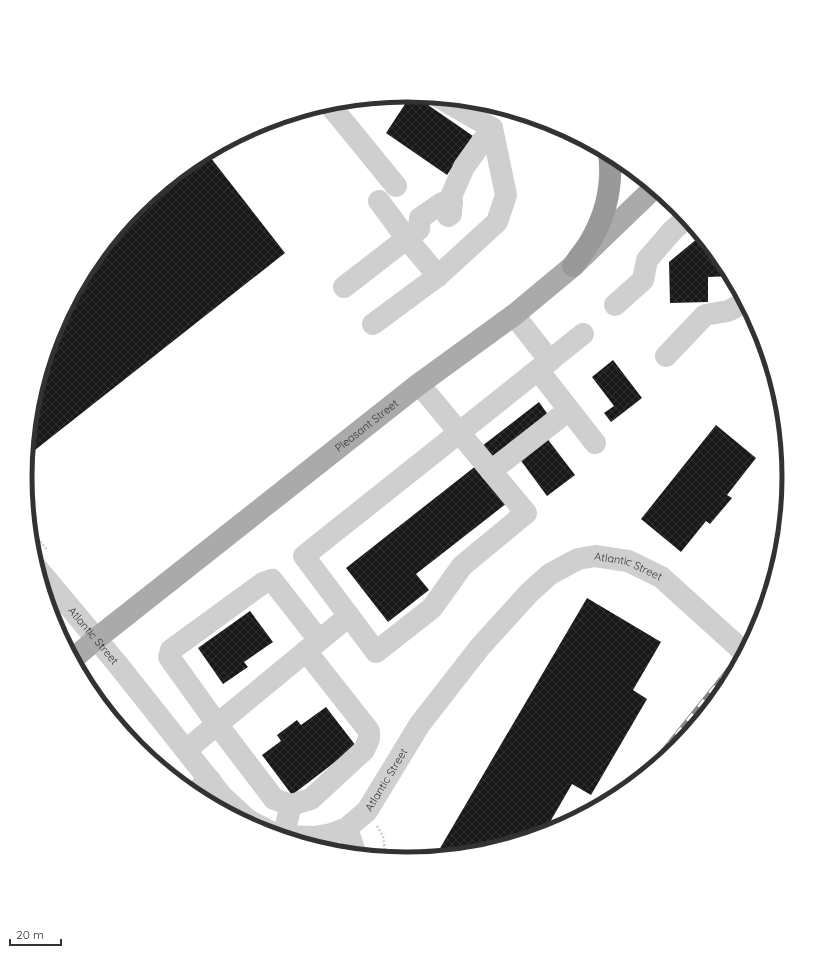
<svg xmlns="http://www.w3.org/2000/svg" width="815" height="955" viewBox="0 0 815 955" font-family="Quicksand,sans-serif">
<defs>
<pattern id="building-cross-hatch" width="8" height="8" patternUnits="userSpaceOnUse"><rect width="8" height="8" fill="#191919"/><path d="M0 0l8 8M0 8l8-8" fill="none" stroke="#323232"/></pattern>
</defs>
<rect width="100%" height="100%" fill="#fff"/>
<!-- building -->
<g fill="url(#building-cross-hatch)">
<polygon points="411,95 415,96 473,136 447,175 386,133"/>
<polygon points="207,153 285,253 35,450 28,442 32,403 54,331 90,265 137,207 195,159"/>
<polygon points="703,237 726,265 732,276 708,277 708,302 670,303 669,262 698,238"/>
<polygon points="613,360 642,398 611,422 604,413 614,406 592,377"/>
<polygon points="539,402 551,419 495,462 482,446"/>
<polygon points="716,425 756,458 727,495 732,498 710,524 706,521 681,552 641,519"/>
<polygon points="546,437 575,475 547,496 519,458"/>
<polygon points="477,465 507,503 416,574 429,590 388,622 346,568"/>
<polygon points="587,598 661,642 633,690 647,699 591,795 572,784 543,834 482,853 439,857 436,855"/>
<polygon points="250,611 273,642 244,662 248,667 223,684 198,648"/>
<polygon points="326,707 356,746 292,795 262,755 281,741 277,735 297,720 301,725"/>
</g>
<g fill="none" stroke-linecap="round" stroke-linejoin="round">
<!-- path -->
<g stroke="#ccc" stroke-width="2.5" stroke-dasharray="2 2" stroke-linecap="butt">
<polyline points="30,529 48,551"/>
<polyline points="377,826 383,836 386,858"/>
</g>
<!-- minor -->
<g stroke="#cfcfcf" stroke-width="22">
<polyline points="329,104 396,186"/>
<polyline points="379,201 407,239 438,276"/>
<polyline points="448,216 451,214 452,194 464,167 492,128"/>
<polyline points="344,287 419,229 420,218 442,203 452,203"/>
<polyline points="615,305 643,280 647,260 673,230 682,222 688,219"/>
<polyline points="514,315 550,361"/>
<polyline points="373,324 438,276 497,222 506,195 492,128 440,98"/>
<polyline points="666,356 705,315 728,311 738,306 745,301"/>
<polyline points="538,370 595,443"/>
<path d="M419,384l107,129 -64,53 -30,42 -56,44 -72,-96c93,-74 186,-148 279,-222"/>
<polyline points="491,471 569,410"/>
<path id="s1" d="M37,568l82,98 103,130 26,24 21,11 13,5 33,1 16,-3 16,-6 20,-17 53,-87 60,-77 49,-54 21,-19 28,-15 17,-3 33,5 33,16 84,76"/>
<polyline points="186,750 349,616"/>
<polyline points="193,794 210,780"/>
<polyline points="291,805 311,799 364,750 369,739 369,731 306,651"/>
<polyline points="347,828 356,855"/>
<polyline points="283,837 291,805 274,799 217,724 169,657 171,650 263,583 272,580 319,640"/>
</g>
<!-- major -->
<path stroke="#aaa" stroke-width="22" id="s2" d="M73,659l23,-20 323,-255 95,-69 59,-49 81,-78"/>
<!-- highway -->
<path stroke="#999" stroke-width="22" d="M573,266c6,-9 13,-17 18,-26 15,-26 22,-56 18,-87"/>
<!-- rail casing -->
<g stroke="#878787" stroke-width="4.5">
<polyline id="rail" points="642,777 753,639"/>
</g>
<!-- rail -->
<use href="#rail" stroke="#fff" stroke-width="3" stroke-dasharray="9" stroke-linecap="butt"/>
</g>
<g text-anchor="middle" stroke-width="4" stroke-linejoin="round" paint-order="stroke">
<!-- street labels -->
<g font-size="11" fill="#323232" stroke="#fff">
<text dy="4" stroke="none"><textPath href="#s2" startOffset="375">Pleasant Street</textPath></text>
<text dy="4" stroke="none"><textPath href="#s1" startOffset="844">Atlantic Street</textPath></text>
<text dy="4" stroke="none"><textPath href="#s1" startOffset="88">Atlantic Street</textPath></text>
<text dy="4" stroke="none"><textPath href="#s1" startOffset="496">Atlantic Street</textPath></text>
</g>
</g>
<!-- crop -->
<path d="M0 0H815V955H0ZM32 477a375 375 0 1 1 750 0a375 375 0 1 1-750 0Z" fill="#fff" fill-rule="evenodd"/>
<path fill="none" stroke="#323232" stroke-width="5" d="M32 477a375 375 0 1 1 750 0a375 375 0 1 1-750 0Z"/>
<!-- scale -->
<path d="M10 939v6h51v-6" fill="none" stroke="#323232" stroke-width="2"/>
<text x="16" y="939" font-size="12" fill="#323232" stroke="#ffffff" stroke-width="3" paint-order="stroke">20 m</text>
</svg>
